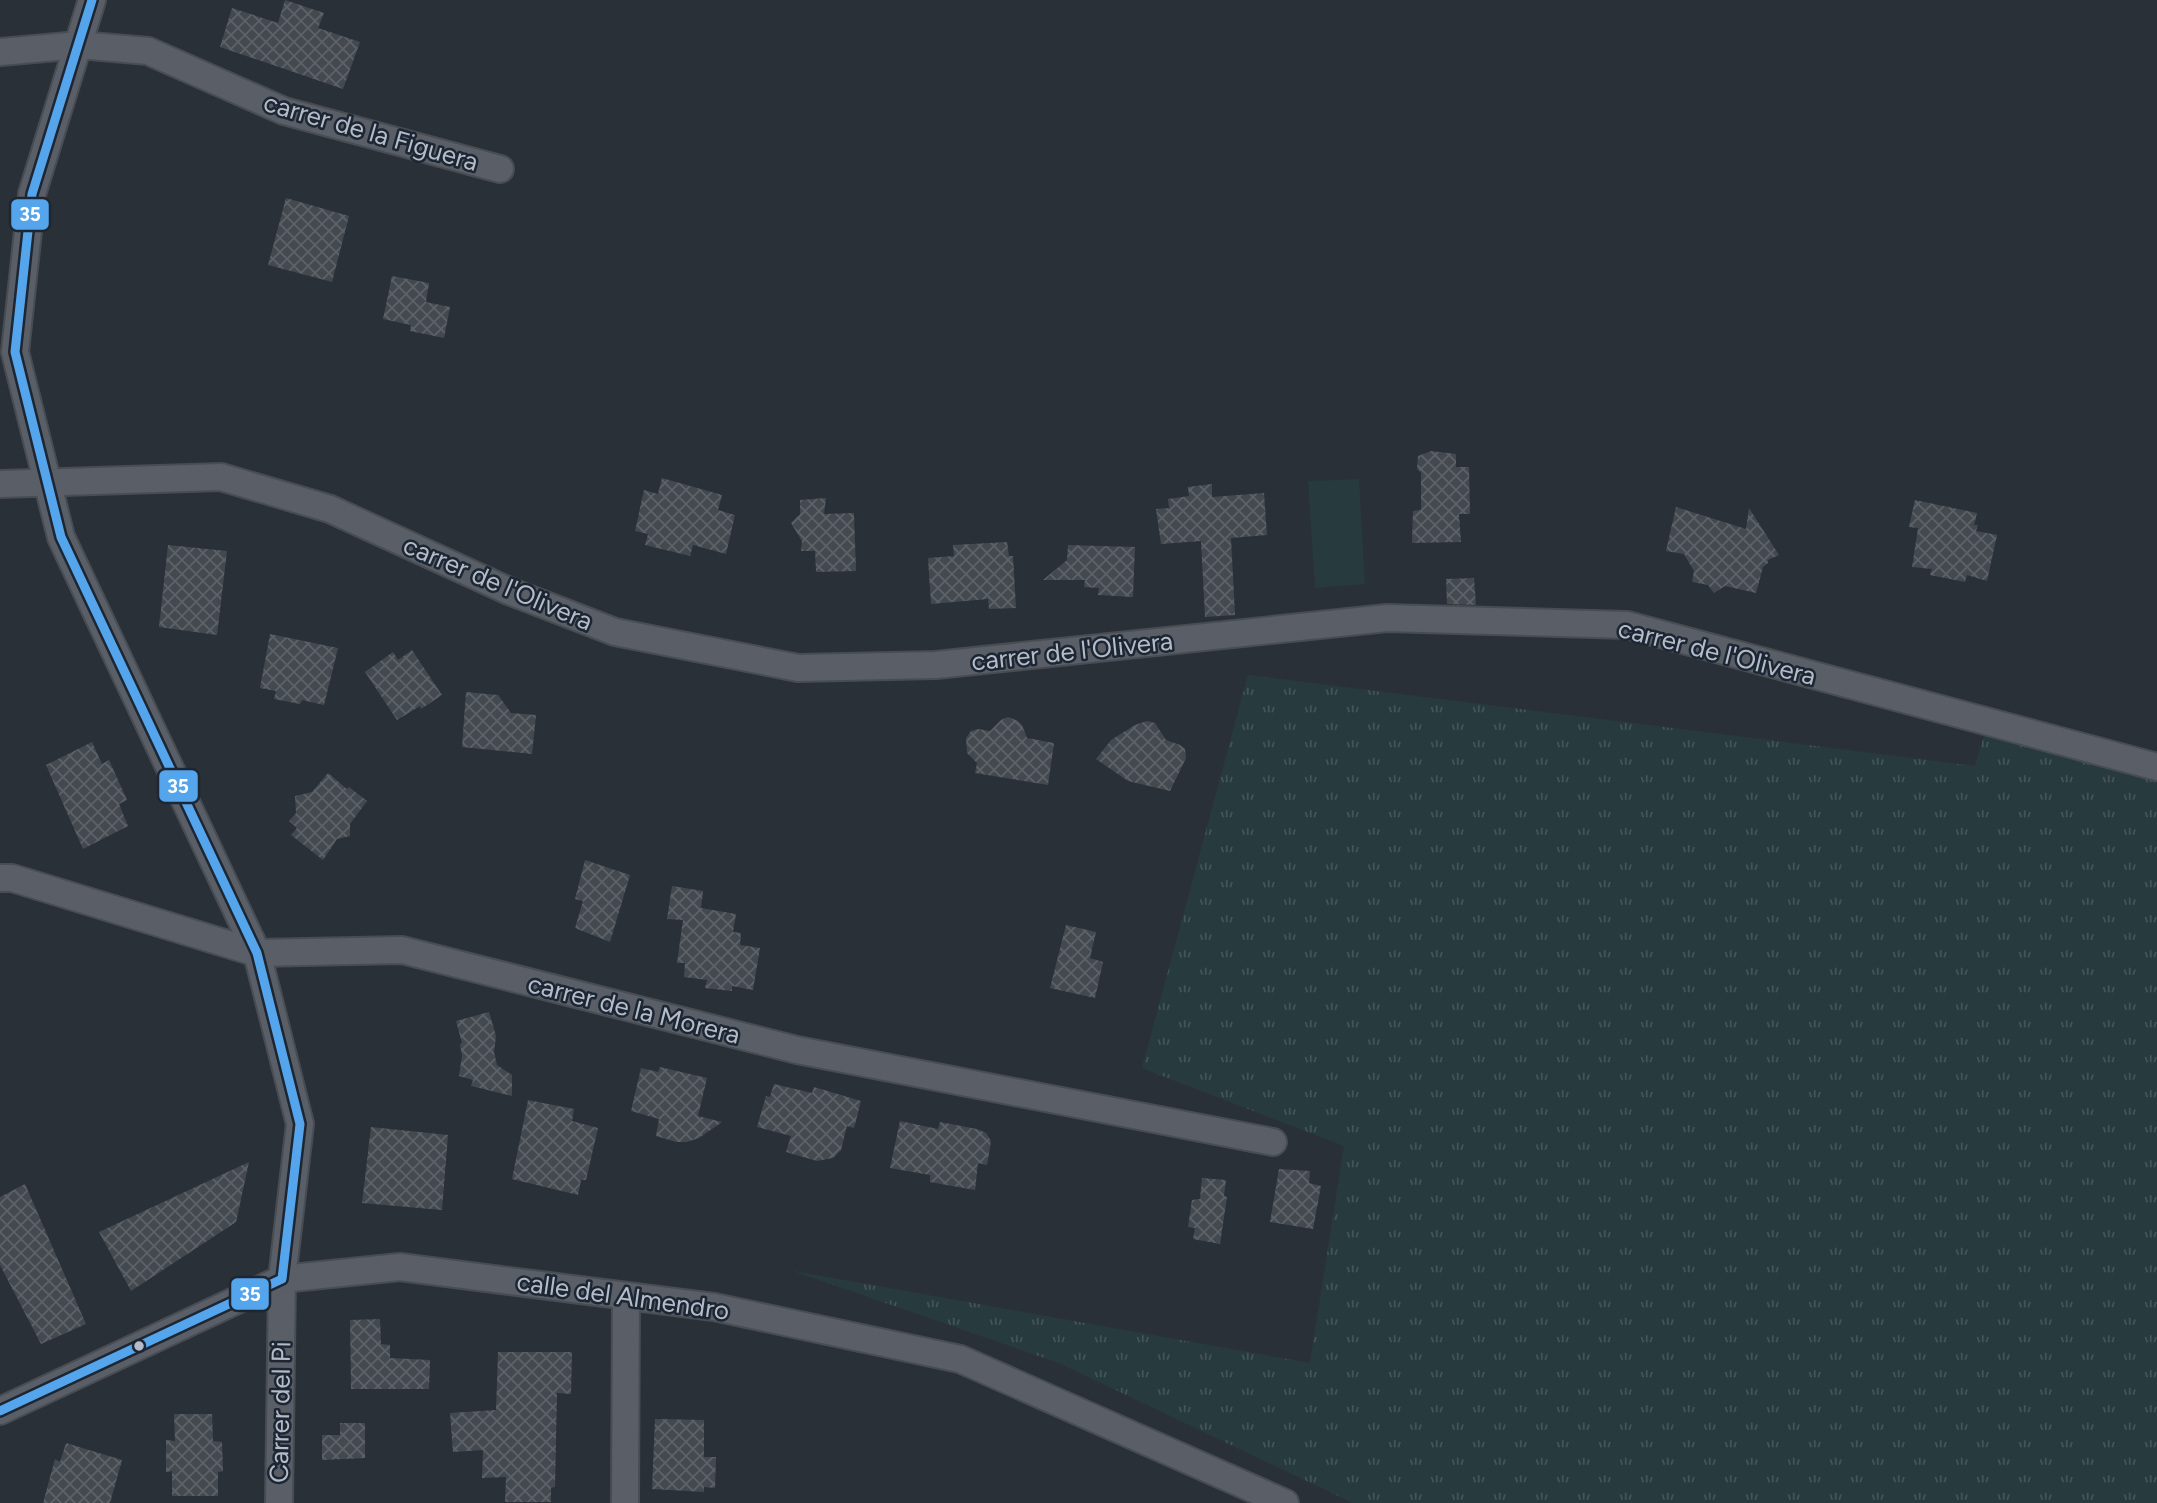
<svg xmlns="http://www.w3.org/2000/svg" width="2157" height="1503" viewBox="0 0 2157 1503" font-family="Figtree,sans-serif">
<defs>
<pattern id="grass-tufts" width="24" height="20" patternUnits="userSpaceOnUse" patternTransform="scale(1.75)"><rect width="24" height="20" fill="#273a3e"/><path d="M3 7l-1-3M5 7V3M7 7l1-3M15 17l-1-3M17 17v-4M19 17l1-3" fill="none" stroke="#445559"/></pattern>
<pattern id="building-cross-hatch" width="8" height="8" patternUnits="userSpaceOnUse" patternTransform="scale(1.75)"><rect width="8" height="8" fill="#444950"/><path d="M0 0l8 8M0 8l8-8" fill="none" stroke="#5d6168"/></pattern>
</defs>
<rect width="100%" height="100%" fill="#2a3038"/>
<!-- grass -->
<polygon fill="url(#grass-tufts)" points="1248,675 1975,766 1988,722 2157,767 2157,1503 1353,1503 1059,1363 793,1271 1310,1363 1344,1146 1142,1068"/>
<!-- pitch -->
<polygon fill="#273a3e" points="1359,479 1365,584 1315,588 1308,481"/>
<!-- building -->
<g fill="url(#building-cross-hatch)">
<polygon points="285,0 324,13 318,28 360,42 343,89 220,47 232,8 278,23"/>
<polygon points="286,198 349,216 332,282 268,265"/>
<polygon points="392,276 429,283 426,302 450,307 444,338 410,331 411,325 383,319"/>
<polygon points="1431,451 1456,454 1456,467 1469,467 1470,514 1459,514 1461,542 1412,543 1413,511 1421,510 1421,472 1417,469 1418,456"/>
<polygon points="662,478 722,495 718,510 735,515 726,554 693,545 690,556 645,545 648,534 635,531 644,490 658,494"/>
<polygon points="1212,484 1212,497 1264,493 1267,535 1231,538 1235,615 1205,617 1201,541 1161,544 1156,509 1169,508 1168,499 1189,496 1188,487"/>
<polygon points="826,498 824,514 854,513 856,571 816,572 815,551 801,551 802,541 791,523 800,514 800,500"/>
<polygon points="1915,500 1977,513 1974,525 1978,525 1976,531 1997,535 1987,581 1967,575 1965,582 1930,575 1932,569 1912,567 1918,528 1909,527"/>
<polygon points="1676,507 1746,529 1749,508 1779,555 1768,560 1768,563 1763,567 1756,593 1725,586 1714,593 1708,585 1692,582 1694,571 1684,554 1666,551"/>
<polygon points="1007,542 1009,556 1013,556 1016,608 989,609 988,599 931,604 928,558 954,556 953,545"/>
<polygon points="168,545 227,551 217,635 159,627"/>
<polygon points="1068,545 1135,547 1133,597 1098,595 1099,588 1084,587 1085,580 1043,580 1067,560"/>
<polygon points="1474,578 1476,605 1447,604 1446,579"/>
<polygon points="270,634 338,648 324,705 302,700 300,704 274,699 276,691 260,688"/>
<polygon points="412,650 442,695 421,709 420,706 397,720 365,672 393,652 398,660"/>
<polygon points="466,692 498,695 511,713 536,715 532,754 462,747"/>
<polygon points="1008,717 1018,721 1022,725 1027,738 1054,743 1048,785 975,773 977,763 967,753 966,738 971,731 978,729 990,731 1001,720"/>
<polygon points="1147,721 1155,723 1166,740 1180,745 1185,749 1186,758 1170,791 1128,781 1096,759 1111,740 1135,725"/>
<polygon points="92,742 102,764 109,760 127,800 119,804 128,826 83,849 46,765"/>
<polygon points="328,773 347,789 349,787 367,801 350,824 350,836 337,839 323,860 291,835 297,828 289,821 296,813 295,796 312,792"/>
<polygon points="585,860 630,875 610,942 575,928 583,901 575,899"/>
<polygon points="672,886 703,891 701,908 736,914 733,932 741,933 740,945 760,948 753,990 732,986 732,991 705,988 707,980 684,977 685,963 677,963 683,920 667,919"/>
<polygon points="1066,925 1096,932 1090,958 1103,962 1095,998 1050,988"/>
<polygon points="489,1012 496,1036 494,1052 497,1065 512,1075 512,1096 471,1086 473,1080 459,1076 462,1056 460,1044 462,1043 456,1021"/>
<polygon points="660,1067 707,1078 698,1116 722,1122 699,1138 687,1142 676,1142 656,1136 659,1119 631,1111 641,1068 658,1072"/>
<polygon points="774,1084 812,1093 814,1087 861,1101 854,1128 847,1126 841,1150 833,1158 817,1161 786,1152 791,1136 757,1127 766,1096 770,1097"/>
<polygon points="528,1100 574,1109 572,1121 598,1128 586,1180 581,1180 578,1195 512,1179"/>
<polygon points="900,1121 938,1129 940,1122 977,1129 986,1133 991,1141 987,1165 978,1163 975,1190 930,1182 930,1175 890,1168"/>
<polygon points="371,1127 448,1135 442,1210 362,1203"/>
<polygon points="249,1162 236,1222 131,1291 99,1232"/>
<polygon points="1279,1169 1310,1171 1309,1183 1321,1186 1313,1229 1270,1222"/>
<polygon points="1202,1178 1226,1180 1224,1196 1227,1197 1220,1244 1193,1239 1195,1228 1188,1227 1192,1200 1200,1199"/>
<polygon points="25,1184 86,1324 41,1344 0,1265 0,1197"/>
<polygon points="380,1319 381,1344 390,1345 390,1358 430,1360 429,1389 351,1389 350,1320"/>
<polygon points="498,1352 572,1352 571,1394 557,1393 555,1487 551,1488 551,1502 505,1502 506,1477 482,1478 483,1450 453,1452 450,1413 496,1410"/>
<polygon points="174,1414 212,1414 213,1441 222,1442 223,1471 218,1472 218,1496 172,1496 172,1471 166,1472 166,1440 175,1441"/>
<polygon points="655,1419 704,1420 704,1457 716,1457 715,1488 704,1487 704,1492 652,1489"/>
<polygon points="340,1423 365,1423 365,1458 322,1460 322,1435 340,1435"/>
<polygon points="66,1443 122,1460 110,1503 43,1503 55,1459 60,1462"/>
</g>
<g fill="none" stroke-linecap="round" stroke-linejoin="round">
<!-- street casing -->
<g stroke="#484c53" stroke-width="30">
<g id="street">
<polyline points="92,0 32,194 15,352 61,537 257,953 300,1124 282,1279 279,1503"/>
<polyline points="0,52 79,45 148,51 284,111 500,169"/>
<polyline points="0,484 221,477 330,509 509,591 615,632 798,668 936,665 1387,618 1627,625 2157,767"/>
<polyline points="0,878 12,878 257,953 402,950 797,1050 1273,1142"/>
<polyline points="0,1411 282,1279 400,1267 714,1307 960,1359 1285,1503"/>
<polyline points="625,1503 626,1296"/>
</g>
</g>
<!-- street -->
<use href="#street" stroke="#5a5e66" stroke-width="26"/>
<!-- bus-1 casing -->
<g stroke="#1d2633" stroke-width="14">
<polyline id="bus-1" points="0,1411 282,1279 300,1124 257,953 61,537 15,352 32,194 92,0"/>
</g>
<!-- bus-1 -->
<use href="#bus-1" stroke="#55a5ed" stroke-width="9"/>
</g>
<!-- markers -->
<circle fill="#b4bcc9" stroke="#1d2633" stroke-width="2.5" cx="139" cy="1346" r="6"/>
<g text-anchor="middle" stroke-width="5" stroke-linejoin="round" paint-order="stroke">
<!-- street labels -->
<g font-size="26" fill="#b4bcc9" stroke="#1d2633">
<text transform="translate(371 132) rotate(16)" y="9">carrer de la Figuera</text>
<text transform="translate(498 583) rotate(23)" y="9">carrer de l'Olivera</text>
<text transform="translate(1072 651) rotate(-6)" y="9">carrer de l'Olivera</text>
<text transform="translate(1717 652) rotate(14)" y="9">carrer de l'Olivera</text>
<text transform="translate(634 1009) rotate(14)" y="9">carrer de la Morera</text>
<text transform="translate(623 1296) rotate(8)" y="9">calle del Almendro</text>
<text transform="translate(280 1412) rotate(-89)" y="9">Carrer del Pi</text>
</g>
</g>
<g stroke="#1d2633" stroke-width="2.5">
<rect x="10" y="198" width="40" height="33" rx="7" fill="#55a5ed"/>
<rect x="158" y="769" width="41" height="34" rx="7" fill="#55a5ed"/>
<rect x="230" y="1277" width="40" height="34" rx="7" fill="#55a5ed"/>
</g>
<g font-size="19" text-anchor="middle" font-weight="bold" fill="#fff">
<text x="30" y="221">35</text>
<text x="178" y="793">35</text>
<text x="250" y="1301">35</text>
</g>
</svg>
